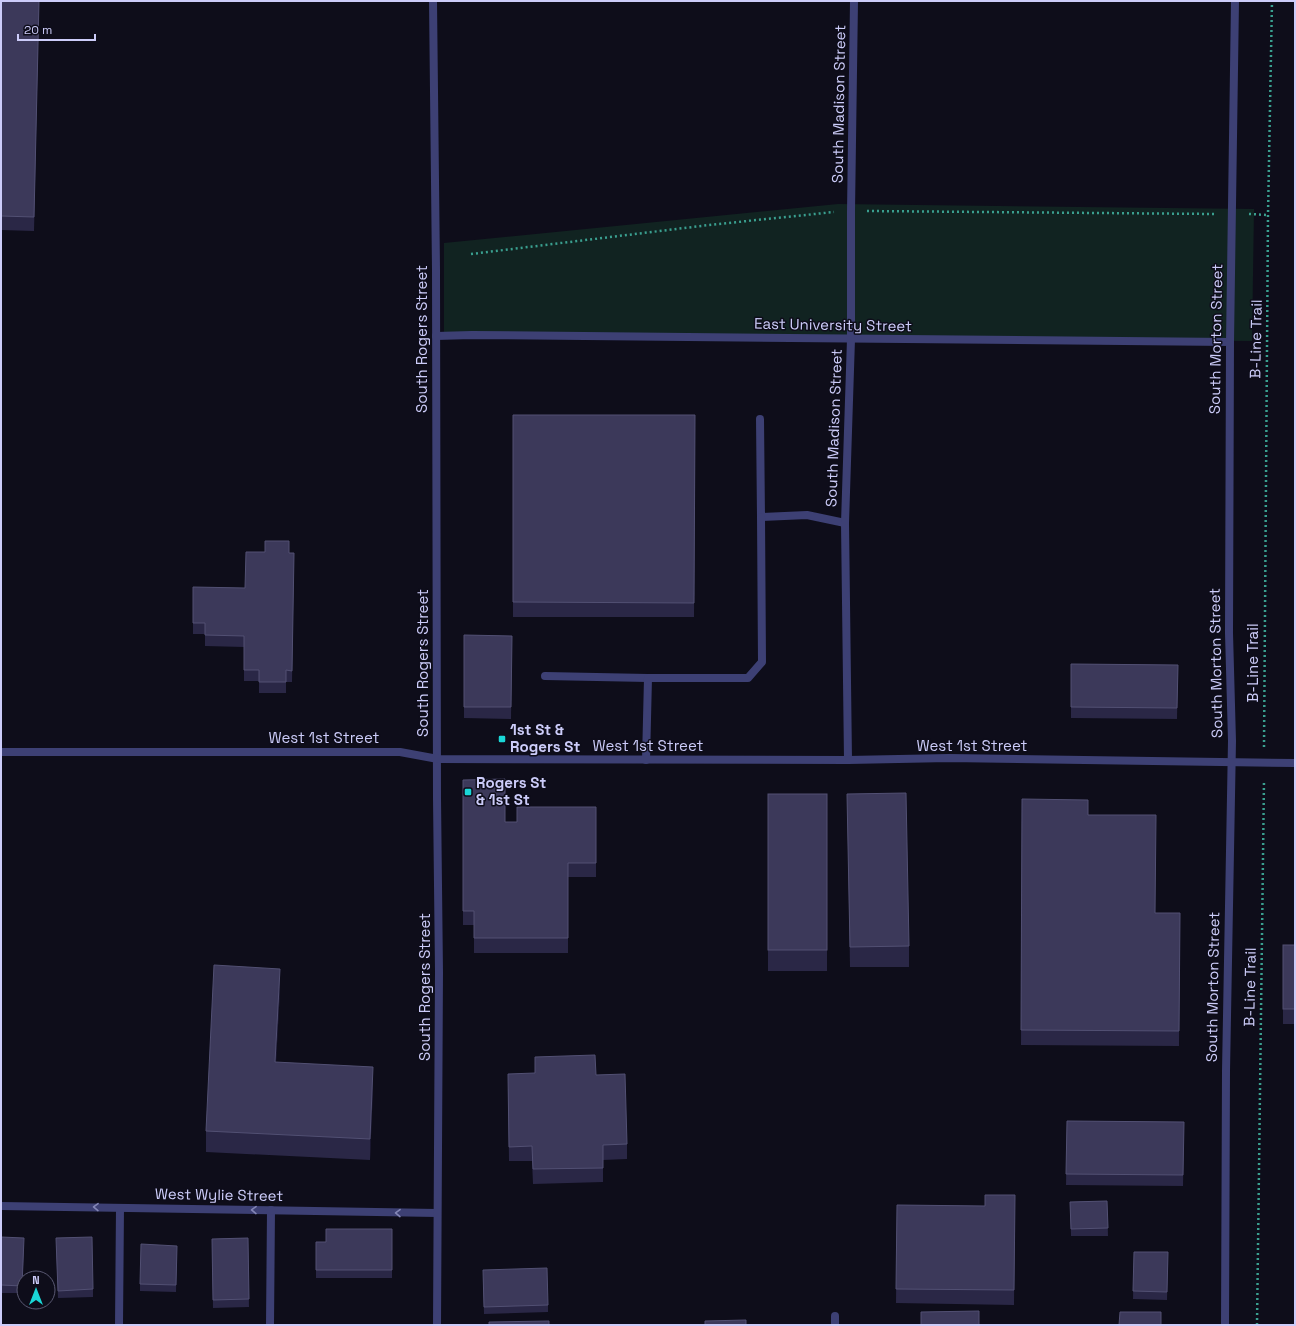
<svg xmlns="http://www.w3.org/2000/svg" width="1296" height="1326" viewBox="0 0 1296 1326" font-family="'Space Grotesk',sans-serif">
<rect width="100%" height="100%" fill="#0e0d1a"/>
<!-- green -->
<polygon fill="#112321" points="838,204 1254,209 1252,341 444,336 444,243"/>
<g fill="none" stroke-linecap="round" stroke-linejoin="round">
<!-- path -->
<g stroke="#3a9f8f" stroke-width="2.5" stroke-dasharray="2 3" stroke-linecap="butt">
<polyline points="867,211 1214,214"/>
<polyline points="1249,214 1268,215"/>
<polyline points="471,254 709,225 834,212"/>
<polyline points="1264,747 1268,215 1272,1"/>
<polyline points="1257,1325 1264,780"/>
</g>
<!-- service -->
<g stroke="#3d4074" stroke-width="8">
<polyline points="760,419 761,517 807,515 845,523"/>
<polyline points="545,676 648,678"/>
<polyline points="646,760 648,678 748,678 762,662 761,517"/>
<polyline points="119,1325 120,1208"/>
<polyline points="270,1325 271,1210"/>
</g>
<!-- minor -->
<g stroke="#3d4074" stroke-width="8">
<polyline points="436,336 472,335 1230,342"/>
<polyline points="848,760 845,523 851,339 851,211 854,1"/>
<polyline points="1,1206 437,1213"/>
<polyline points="835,1325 835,1316"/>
<polyline points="1225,1325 1226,1071 1232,741 1229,633 1230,342 1235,1"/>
</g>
<!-- tertiary -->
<g stroke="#3d4074" stroke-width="8">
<polyline points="433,1 436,270 437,798 439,972 437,1325"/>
<polyline points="1,752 400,752 438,759 848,760 949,758 1295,763"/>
</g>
</g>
<!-- wall -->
<g fill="#2a2746">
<polygon points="1,1 39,1 34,231 1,230"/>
<polygon points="513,415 695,415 694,617 513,617"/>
<polygon points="289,553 294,553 292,682 286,682 286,693 259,693 259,681 244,681 244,647 205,646 205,634 193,634 193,587 245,588"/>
<polygon points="464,635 512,636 511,719 464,718"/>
<polygon points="1071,664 1178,665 1177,719 1071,718"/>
<polygon points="463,780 505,822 517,822 596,807 596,877 568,877 568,953 474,953 474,925 463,925"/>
<rect x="768" y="794" width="59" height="177"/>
<polygon points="847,794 909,946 909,967 850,967"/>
<polygon points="1022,799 1088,815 1155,913 1180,913 1179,1046 1021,1045"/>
<rect x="1283" y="945" width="12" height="79"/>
<polygon points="280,990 276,1062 373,1088 370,1160 206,1152 206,1131"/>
<polygon points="596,1075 627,1144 627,1159 603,1160 603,1182 533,1184 532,1161 509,1161 508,1089"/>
<polygon points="1067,1121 1184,1122 1183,1186 1066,1185"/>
<polygon points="1015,1195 1014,1305 896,1303 897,1205 985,1206"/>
<polygon points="1107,1201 1108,1236 1071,1236 1070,1202"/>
<polygon points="392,1229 392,1278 316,1278 316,1242 326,1242"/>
<polygon points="1,1237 24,1245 22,1293 1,1293"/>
<polygon points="248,1238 249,1307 213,1308 212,1239"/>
<polygon points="56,1245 93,1289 93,1297 58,1298"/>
<polygon points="177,1246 176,1292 140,1291 140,1284"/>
<polygon points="1134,1252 1168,1252 1167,1300 1133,1299"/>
<polygon points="483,1278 548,1305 548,1312 484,1314"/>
</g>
<!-- shaded-wall -->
<g fill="#18152d">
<polygon points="39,1 34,231 34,217"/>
<polygon points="280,969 280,990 275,1083 275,1062"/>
<polygon points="373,1067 373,1088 370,1160 370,1139"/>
</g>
<!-- building -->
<g fill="#3c395a" stroke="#525073">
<polygon points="1,1 39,1 34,217 1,216"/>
<polygon points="513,415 695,415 694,603 513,602"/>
<polygon points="265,541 289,541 289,553 294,553 292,671 286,670 286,682 259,682 259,670 244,670 244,636 205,635 205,623 193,623 193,587 245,588 246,552 265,552"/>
<polygon points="464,635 512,636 511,707 464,707"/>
<polygon points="1071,664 1178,665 1177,708 1071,707"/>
<polygon points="505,779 505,822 517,822 517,807 596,807 596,863 568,863 568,938 474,938 474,911 463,911 463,780"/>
<polygon points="906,793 909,946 850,947 847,794"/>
<rect x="768" y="794" width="59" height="156"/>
<polygon points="1022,799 1088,800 1088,815 1156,815 1155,913 1180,913 1179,1031 1021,1030"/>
<rect x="1283" y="945" width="12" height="64"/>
<polygon points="214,965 280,969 275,1062 373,1067 370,1139 206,1131"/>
<polygon points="595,1055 596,1075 625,1074 627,1144 603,1145 603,1168 533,1169 532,1146 509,1147 508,1074 535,1073 535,1057"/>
<polygon points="1067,1121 1184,1122 1183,1175 1066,1174"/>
<polygon points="985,1195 1015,1195 1014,1290 896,1289 897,1205 985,1206"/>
<polygon points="1107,1201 1108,1228 1071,1229 1070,1202"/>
<polygon points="326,1229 392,1229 392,1270 316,1270 316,1242 326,1242"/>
<polygon points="1,1237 24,1238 22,1286 1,1285"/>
<polygon points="92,1237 93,1289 58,1291 56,1238"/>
<polygon points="248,1238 249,1299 213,1300 212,1239"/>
<polygon points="141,1244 177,1246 176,1285 140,1284"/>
<polygon points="1134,1252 1168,1252 1167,1292 1133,1291"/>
<polygon points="547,1268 548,1305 484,1307 483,1270"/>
<polygon points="979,1311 979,1325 921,1325 921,1312"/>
<polygon points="1120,1312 1161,1312 1161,1325 1119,1325"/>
<polygon points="746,1320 746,1325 705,1325 705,1321"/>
<polygon points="549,1321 549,1325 489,1325 489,1322"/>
</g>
<!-- one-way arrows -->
<defs><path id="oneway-chevron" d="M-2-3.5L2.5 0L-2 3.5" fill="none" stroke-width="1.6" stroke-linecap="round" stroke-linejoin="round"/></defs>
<g stroke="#8486b6">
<use href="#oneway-chevron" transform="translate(96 1207) rotate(-179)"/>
<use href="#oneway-chevron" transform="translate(254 1210) rotate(-179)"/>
<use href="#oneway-chevron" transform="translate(398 1213) rotate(-179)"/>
</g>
<!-- markers -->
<g fill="#1ad7d7" stroke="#0e0d1a" stroke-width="1.5">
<rect x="498" y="735" width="8" height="8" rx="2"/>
<rect x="464" y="788" width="8" height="8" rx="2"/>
</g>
<g text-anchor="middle" stroke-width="3" stroke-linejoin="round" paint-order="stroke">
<!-- street labels -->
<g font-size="15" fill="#ccccf9" stroke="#0e0d1a">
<text transform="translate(839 104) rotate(-89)" y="5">South Madison Street</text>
<text transform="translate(833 325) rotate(1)" y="5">East University Street</text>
<text transform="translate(422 339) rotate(-90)" y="5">South Rogers Street</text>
<text transform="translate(1216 339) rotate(-89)" y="5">South Morton Street</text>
<text transform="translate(1256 339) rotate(-89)" y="5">B-Line Trail</text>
<text transform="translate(834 428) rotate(-88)" y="5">South Madison Street</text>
<text transform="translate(423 663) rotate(-90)" y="5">South Rogers Street</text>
<text transform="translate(1216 663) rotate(-91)" y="5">South Morton Street</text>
<text transform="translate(1253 663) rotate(-90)" y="5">B-Line Trail</text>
<text x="324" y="743">West 1st Street</text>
<text x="648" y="751">West 1st Street</text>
<text x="972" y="751">West 1st Street</text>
<text transform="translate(425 987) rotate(-90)" y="5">South Rogers Street</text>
<text transform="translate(1213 987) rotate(-89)" y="5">South Morton Street</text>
<text transform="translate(1250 987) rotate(-89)" y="5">B-Line Trail</text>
<text transform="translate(219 1195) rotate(1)" y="5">West Wylie Street</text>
</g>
<!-- poi labels -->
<g font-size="15" font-weight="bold" fill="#ccccf9" stroke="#0e0d1a" text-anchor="start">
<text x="510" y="735">1st St &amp;<tspan x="510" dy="17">Rogers St</tspan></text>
<text x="476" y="788">Rogers St<tspan x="476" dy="17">&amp; 1st St</tspan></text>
</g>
</g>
<!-- border -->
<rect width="1296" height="1326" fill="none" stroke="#ccccf9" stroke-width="4"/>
<!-- north arrow -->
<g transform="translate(36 1290)"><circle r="19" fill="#0e0d1a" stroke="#5a5973"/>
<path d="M0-3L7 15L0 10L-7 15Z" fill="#1ad7d7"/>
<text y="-6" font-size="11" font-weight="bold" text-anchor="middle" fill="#ccccf9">N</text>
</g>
<!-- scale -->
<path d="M18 34v6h77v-6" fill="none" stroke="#ccccf9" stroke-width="2"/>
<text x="24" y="34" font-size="12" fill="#ccccf9" stroke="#0e0d1a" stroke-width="3" paint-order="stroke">20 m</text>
</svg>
